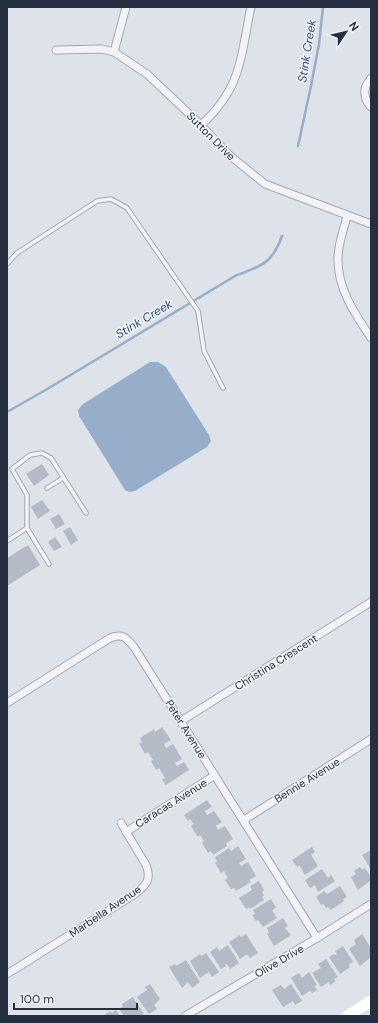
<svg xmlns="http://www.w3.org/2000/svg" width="378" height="1023" viewBox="0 0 378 1023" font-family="'DM Sans',sans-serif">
<rect width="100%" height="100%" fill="#dee2e9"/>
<!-- water -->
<polygon fill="#97aecb" points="150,362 158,362 166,367 209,435 211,441 207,447 135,491 129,492 125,490 79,416 78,410 83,404"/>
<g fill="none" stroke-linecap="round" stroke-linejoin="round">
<!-- stream -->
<g stroke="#97aecb" stroke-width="2.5">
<polyline points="298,146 311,86 319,44 323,7"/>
<path d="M7,412l42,-24 186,-112c26,-10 37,-12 47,-40"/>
</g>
</g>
<!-- building -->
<g fill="#b5bbc6">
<polygon points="42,464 49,475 34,486 26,474"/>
<polygon points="42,500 50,511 38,519 31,507"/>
<polygon points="59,514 65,524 56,529 50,519"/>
<polygon points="70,527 78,540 71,545 63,531"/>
<polygon points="55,537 62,547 54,551 48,542"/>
<polygon points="28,545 40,565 7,586 7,558"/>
<polygon points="162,727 171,740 164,744 166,748 173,744 182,759 175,763 177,766 184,762 189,770 166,785 162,780 165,778 159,768 156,770 151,761 153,760 148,752 145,754 139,744 142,742 140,738 154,729 155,732"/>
<polygon points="207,800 212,807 205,811 207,815 214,811 222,822 216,826 218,830 225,826 233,839 226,843 227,846 213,855 211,851 208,853 202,843 204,841 200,835 198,837 191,826 194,824 190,819 188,821 184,815"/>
<polygon points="238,846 246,859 239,863 241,866 248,862 256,876 249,880 251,882 236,891 234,888 231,889 225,880 228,878 224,871 221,873 215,863 217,861 215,857 229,848 231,851"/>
<polygon points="312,847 315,852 311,855 318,866 305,875 299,865 297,867 292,860"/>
<polygon points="371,850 371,870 362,855"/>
<polygon points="360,867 362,870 365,868 371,877 371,880 358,890 351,877 356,874 354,871"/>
<polygon points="322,869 328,878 331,875 335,881 318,892 315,885 310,888 305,880"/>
<polygon points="259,881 264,890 262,892 264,895 262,897 264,900 250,909 249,907 246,909 239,898 252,890 250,886"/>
<polygon points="340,886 347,897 343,899 344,901 331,910 328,907 326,908 323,904 321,905 316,897 324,891 327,894"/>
<polygon points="271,899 276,908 272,910 277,918 263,927 258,920 256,921 252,915 255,914 253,910"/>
<polygon points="283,918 288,926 285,928 291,935 274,946 267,934 269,933 267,928"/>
<polygon points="246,934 258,953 250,958 247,954 240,959 229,942 240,935 241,937"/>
<polygon points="362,934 371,948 371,957 360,966 349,949 356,944 354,940"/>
<polygon points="228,945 239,963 230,969 227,964 225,965 226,966 221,969 210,952 217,947 219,951"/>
<polygon points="343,946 353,962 349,964 350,967 340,974 329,957 334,954 335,955 337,954 335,951"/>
<polygon points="206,953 219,972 212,977 209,972 200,978 190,961 200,954 202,956"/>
<polygon points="326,959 338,977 334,979 336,981 330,985 329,982 321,987 312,973 321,968 318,964"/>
<polygon points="186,960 200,982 192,988 188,982 182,988 169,967 175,964 176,966"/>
<polygon points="309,972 317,985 314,986 317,990 312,993 310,991 302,996 291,978 299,973 302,978"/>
<polygon points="150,984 160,999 154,1005 157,1009 149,1014 137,997 147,990 145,987"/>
<polygon points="291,984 302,1001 295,1005 293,1001 283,1007 272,990 281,985 284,989"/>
<polygon points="133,997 144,1014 141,1016 124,1016 119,1009 123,1006 122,1004"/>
<polygon points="116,1010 120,1016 103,1016 110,1011 112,1013"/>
</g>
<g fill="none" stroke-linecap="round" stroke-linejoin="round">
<!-- service casing -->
<g stroke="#a3a9b3" stroke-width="5.5">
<g id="service">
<polyline points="7,264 17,253 97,201 111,199 127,208 198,311 204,351 223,388"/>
<polyline points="47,488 63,478"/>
<polyline points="27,528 49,564"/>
<polyline points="7,541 27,528 27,495 12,469 30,455 42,453 51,458 86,513"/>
</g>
</g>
<!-- minor casing -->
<g stroke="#a3a9b3" stroke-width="9">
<g id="minor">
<polyline points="56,50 102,49 114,52 147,74 201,125 228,154 265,184 371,224"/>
<polyline points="114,52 126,7"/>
<path d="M371,78c-1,3 -4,5 -5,8 -3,7 0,16 5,21"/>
<path d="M201,125c10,-9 19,-19 26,-31 15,-23 18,-60 24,-87"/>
<path d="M347,216c-3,13 -9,28 -9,42 -1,30 17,56 33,80"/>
<path d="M7,703l103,-65c12,-5 16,-1 24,9l183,291"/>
<polyline points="181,721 371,602"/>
<polyline points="244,820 371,739"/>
<polyline points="126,832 215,775"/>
<path d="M7,974l128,-80c11,-9 17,-14 11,-29l-25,-42"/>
<polyline points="185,1016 317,938 371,904"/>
</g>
</g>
<!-- service -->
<use href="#service" stroke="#f1f3f7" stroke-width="3.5"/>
<!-- minor -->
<use href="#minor" stroke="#f1f3f7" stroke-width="7"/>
<!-- secondary -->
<polyline stroke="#fff" stroke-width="11" points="347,1016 371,1001"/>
</g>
<g text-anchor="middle" stroke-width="3" stroke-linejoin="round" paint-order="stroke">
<!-- street labels -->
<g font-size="11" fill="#262f40" stroke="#eef1f6">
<text transform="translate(211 136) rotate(45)" y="4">Sutton Drive</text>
<text transform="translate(276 662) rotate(-32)" y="4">Christina Crescent</text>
<text transform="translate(186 729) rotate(58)" y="4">Peter Avenue</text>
<text transform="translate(307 780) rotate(-32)" y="4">Bennie Avenue</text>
<text transform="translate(171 803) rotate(-32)" y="4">Caracas Avenue</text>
<text transform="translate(105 911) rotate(-34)" y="4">Marbella Avenue</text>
<text transform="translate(279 961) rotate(-30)" y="4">Olive Drive</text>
</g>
<!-- water labels -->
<g font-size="12" font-style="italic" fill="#2f4c76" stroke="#eef1f6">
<text transform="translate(307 51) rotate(-81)" y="4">Stink Creek</text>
<text transform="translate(144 319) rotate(-31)" y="4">Stink Creek</text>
</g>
</g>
<!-- border -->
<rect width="378" height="1023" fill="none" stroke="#262f40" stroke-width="16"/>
<!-- north arrow -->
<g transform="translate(346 32) rotate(55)" stroke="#eef1f6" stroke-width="3" paint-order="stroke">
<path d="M0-3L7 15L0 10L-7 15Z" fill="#262f40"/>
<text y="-6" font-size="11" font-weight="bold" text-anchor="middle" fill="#262f40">N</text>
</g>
<!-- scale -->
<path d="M14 1003v6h123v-6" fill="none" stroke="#262f40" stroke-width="2"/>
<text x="20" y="1003" font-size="12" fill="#262f40" stroke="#eef1f6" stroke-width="3" paint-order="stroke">100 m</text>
</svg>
